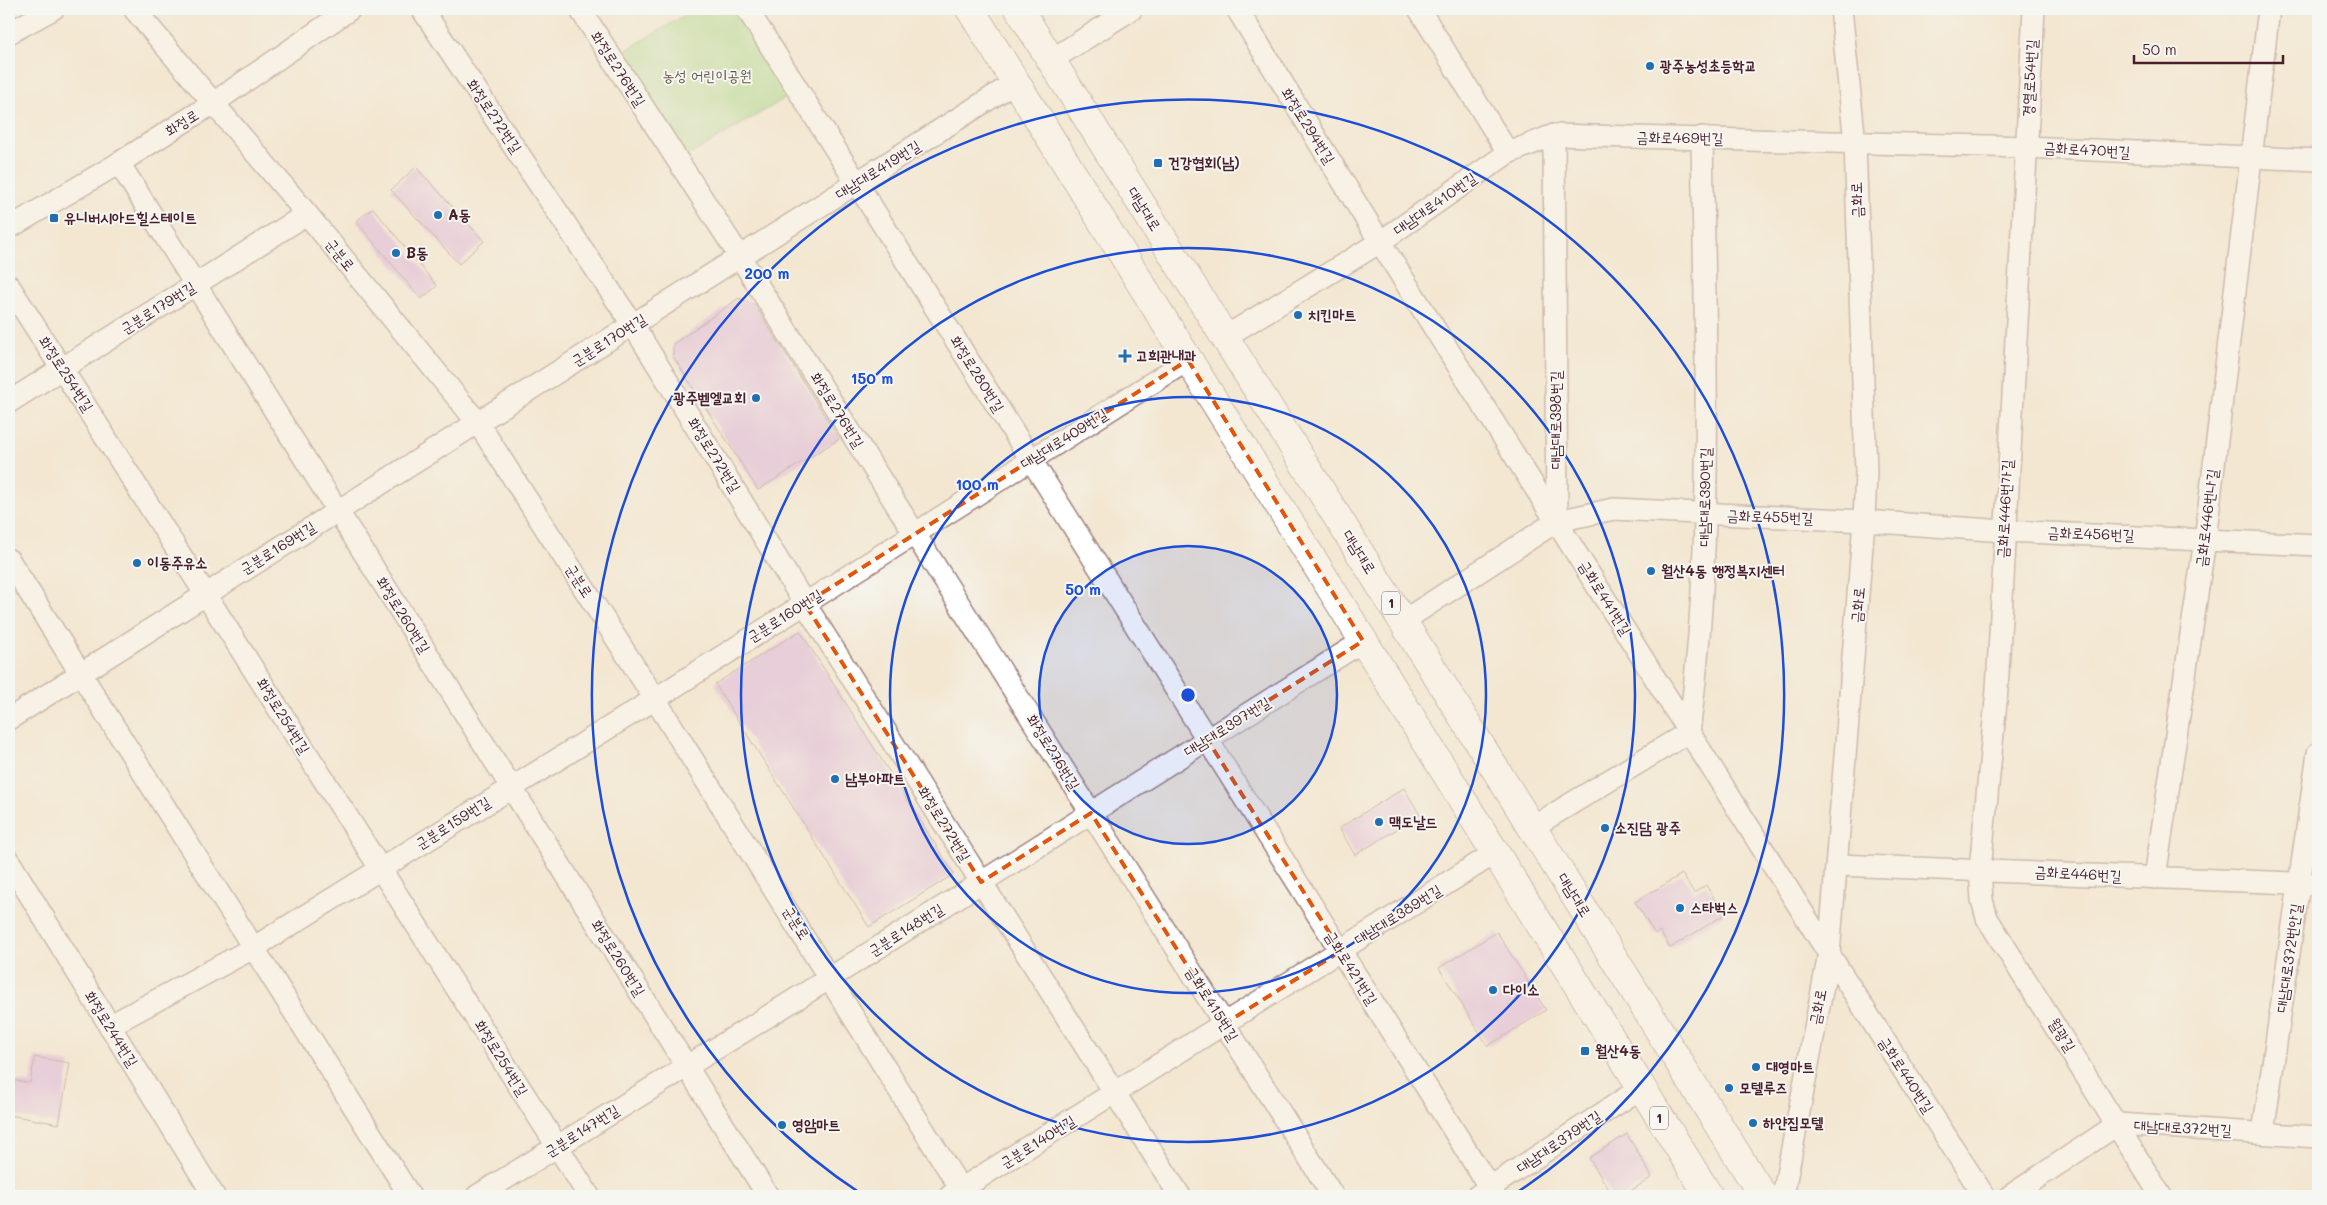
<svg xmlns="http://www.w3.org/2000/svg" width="2327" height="1205" viewBox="0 0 2327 1205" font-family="Mali,'Poor Story',sans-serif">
<rect width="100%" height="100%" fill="#f6f6f2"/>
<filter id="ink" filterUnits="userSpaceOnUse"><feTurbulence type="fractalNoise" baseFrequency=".02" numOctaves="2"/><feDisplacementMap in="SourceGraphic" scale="10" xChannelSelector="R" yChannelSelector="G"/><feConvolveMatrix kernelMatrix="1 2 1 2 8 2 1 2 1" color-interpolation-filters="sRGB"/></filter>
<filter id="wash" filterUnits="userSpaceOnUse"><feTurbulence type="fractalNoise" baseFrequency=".0096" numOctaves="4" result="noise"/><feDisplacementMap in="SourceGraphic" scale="20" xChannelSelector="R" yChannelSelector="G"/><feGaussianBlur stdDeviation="1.12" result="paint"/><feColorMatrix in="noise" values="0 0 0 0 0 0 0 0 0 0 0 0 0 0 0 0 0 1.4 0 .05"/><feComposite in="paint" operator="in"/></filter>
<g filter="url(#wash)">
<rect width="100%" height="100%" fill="#f3e7d2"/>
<!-- green -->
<polygon fill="#a5d888" stroke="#787c5a" points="696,9 735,9 787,97 686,157 623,52"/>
<g id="blocks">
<!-- building -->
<g fill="#dcafe0">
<polygon points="416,167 484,241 459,264 391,190"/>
<polygon points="373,208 437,286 421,299 356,221"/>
<polygon points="739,298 755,305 839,439 758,490 673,356 673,344"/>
<polygon points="800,631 954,874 869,927 715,684"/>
<polygon points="1404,788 1420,815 1355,855 1339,828"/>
<polygon points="1682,874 1694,893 1706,885 1724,915 1670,948 1660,931 1655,934 1635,902"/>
<polygon points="1497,932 1546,1010 1488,1046 1439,968"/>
<polygon points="35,1057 70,1063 59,1124 9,1115 9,1080 30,1083"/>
<polygon points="1627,1134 1652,1177 1623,1196 1613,1196 1589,1158"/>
</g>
</g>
</g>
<g filter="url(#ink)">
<use href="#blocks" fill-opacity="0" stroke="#9e837e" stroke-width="1"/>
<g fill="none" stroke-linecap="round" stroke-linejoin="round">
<!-- minor casing -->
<g stroke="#9e837e" stroke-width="24">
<g id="minor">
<polyline points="134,9 307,214 478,423 655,699 965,1196"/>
<polyline points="422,9 633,325 805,604 1180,1196"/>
<polyline points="580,9 740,257 1333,1196"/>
<polyline points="747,9 1495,1196"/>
<polyline points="1237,9 1380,242 1829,954 1984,1196"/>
<polyline points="1419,9 1508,153"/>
<polyline points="2034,9 1997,690 1980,870 1982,900 1987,918 2161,1196"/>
<polyline points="9,33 53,9"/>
<polyline points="1051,60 1132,9"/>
<polyline points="1554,135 1557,520"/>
<polyline points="119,163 768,1196"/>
<polyline points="9,228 119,163 212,104 350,9"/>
<polyline points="9,286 589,1196"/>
<polyline points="1225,337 1380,242 1508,153 1554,135 2026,147 2318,160"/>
<polyline points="9,402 307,214"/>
<polyline points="9,560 410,1196"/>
<polyline points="1403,621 1557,521 1614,509 1864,521 2004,531 2318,545"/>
<polyline points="9,719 1016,82"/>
<path d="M1531,828l158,-96c26,-197 16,-396 13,-595"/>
<polyline points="9,861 214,1196"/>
<polyline points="1837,865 2318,884"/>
<polyline points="2155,878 2205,540 2269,9"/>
<polyline points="109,1026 253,948 655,699 1188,360"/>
<polyline points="2263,1133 2318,753"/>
<polyline points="477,1196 830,978 1363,641"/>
<polyline points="950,1196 1495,853"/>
<polyline points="1477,1196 1641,1088"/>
<polyline points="1783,1196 1829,954 1864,521 1866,472 1855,143 1841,9"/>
<polyline points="2010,1196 2118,1124 2318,1137"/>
</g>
</g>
<!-- major casing -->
<g stroke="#9e837e" stroke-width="30">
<g id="major">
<polyline points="970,9 1709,1196"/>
<polyline points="1019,9 1763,1196"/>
</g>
</g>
<!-- minor -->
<use href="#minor" stroke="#fff" stroke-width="21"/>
<!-- major -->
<use href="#major" stroke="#fff" stroke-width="28"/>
</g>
</g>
<!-- marked area -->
<path d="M0 0H2327V1205H0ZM1188,360l175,281 -156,98 134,212 -117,73 -133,-211 -110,69 -176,-278z" fill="#f3e7d2" fill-opacity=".55" fill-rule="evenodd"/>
<path fill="none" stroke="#e0560e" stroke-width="4" stroke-dasharray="10 6" stroke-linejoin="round" d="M1188,360l175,281 -156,98 134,212 -117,73 -133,-211 -110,69 -176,-278z"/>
<!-- distance rings -->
<circle cx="1188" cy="695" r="149" fill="#1d4ed8" fill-opacity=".12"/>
<g fill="none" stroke="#1d4ed8" stroke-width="2.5">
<circle cx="1188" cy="695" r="149"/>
<circle cx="1188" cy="695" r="298"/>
<circle cx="1188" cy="695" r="447"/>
<path d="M863 1195A596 596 0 1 1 1513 1195"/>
</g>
<!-- markers -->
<g fill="#1f6fb2" stroke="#f6f6f2" stroke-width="2">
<circle cx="1650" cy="66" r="5"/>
<rect x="1153" y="158" width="10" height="10" rx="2.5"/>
<circle cx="438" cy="215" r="5"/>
<rect x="49" y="213" width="10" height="10" rx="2.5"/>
<circle cx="396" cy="253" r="5"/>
<circle cx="1298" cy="315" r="5"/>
<path d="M1122.5 348.5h5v5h5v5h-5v5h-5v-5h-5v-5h5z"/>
<circle cx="756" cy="398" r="5"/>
<circle cx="137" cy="563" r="5"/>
<circle cx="1651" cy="571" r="5"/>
<circle cx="835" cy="779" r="5"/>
<circle cx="1379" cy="822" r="5"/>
<circle cx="1605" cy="828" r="5"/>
<circle cx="1680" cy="908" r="5"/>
<circle cx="1493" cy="990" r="5"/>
<rect x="1580" y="1046" width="10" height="10" rx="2.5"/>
<circle cx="1756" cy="1067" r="5"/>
<circle cx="1729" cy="1088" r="5"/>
<circle cx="1753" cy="1123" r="5"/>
<circle cx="782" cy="1125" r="5"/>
</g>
<g text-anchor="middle" stroke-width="4" stroke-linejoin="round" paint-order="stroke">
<!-- shield labels -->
<g fill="#f6f6f2" stroke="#7e6067" stroke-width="1">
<rect x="1382" y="591.5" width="18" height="23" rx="4"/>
<rect x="1650" y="1106.5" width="18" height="23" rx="4"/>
</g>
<g font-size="14" font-weight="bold" fill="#4a1f2b">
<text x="1391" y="608">1</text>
<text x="1659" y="1123">1</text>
</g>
<!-- poi labels -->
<g font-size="15" font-weight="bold" fill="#4a1f2b" stroke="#f6f6f2" text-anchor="start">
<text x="1660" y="71">광주농성초등학교</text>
<text x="1168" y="168">건강협회(남)</text>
<text x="448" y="220">A동</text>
<text x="64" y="223">유니버시아드힐스테이트</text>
<text x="406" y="258">B동</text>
<text x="1308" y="320">치킨마트</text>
<text x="1136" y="361">고희관내과</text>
<text x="746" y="403" text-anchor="end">광주벧엘교회</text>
<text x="147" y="568">이동주유소</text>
<text x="1661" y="576">월산4동 행정복지센터</text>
<text x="845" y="784">남부아파트</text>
<text x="1389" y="827">맥도날드</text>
<text x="1615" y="833">소진담 광주</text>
<text x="1690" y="913">스타벅스</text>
<text x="1503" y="995">다이소</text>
<text x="1595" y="1056">월산4동</text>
<text x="1766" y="1072">대영마트</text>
<text x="1739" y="1093">모텔루즈</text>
<text x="1763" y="1128">하얀집모텔</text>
<text x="792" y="1130">영암마트</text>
</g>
<!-- street labels -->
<g font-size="15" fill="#4a1f2b" stroke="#f6f6f2">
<text transform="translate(618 69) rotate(57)" y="5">화정로276번길</text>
<text transform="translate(2030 78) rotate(-87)" y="5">경열로54번길</text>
<text transform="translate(494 116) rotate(56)" y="5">화정로272번길</text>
<text transform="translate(182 123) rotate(-32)" y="5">화정로</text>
<text transform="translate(1308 126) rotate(58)" y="5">화정로294번길</text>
<text transform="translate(1680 138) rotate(1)" y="5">금화로469번길</text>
<text transform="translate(2087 150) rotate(3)" y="5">금화로470번길</text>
<text transform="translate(878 170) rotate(-32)" y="5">대남대로419번길</text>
<text transform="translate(1857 200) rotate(-92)" y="5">금화로</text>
<text transform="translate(1435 204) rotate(-35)" y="5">대남대로410번길</text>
<text transform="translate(1144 209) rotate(58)" y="5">대남대로</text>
<text transform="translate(340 255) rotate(51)" y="5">군분로</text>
<text transform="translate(158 308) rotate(-32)" y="5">군분로179번길</text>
<text transform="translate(609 340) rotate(-32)" y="5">군분로170번길</text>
<text transform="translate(66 374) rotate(57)" y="5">화정로254번길</text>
<text transform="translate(977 374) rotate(58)" y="5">화정로280번길</text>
<text transform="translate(837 410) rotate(58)" y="5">화정로276번길</text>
<text transform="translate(1556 420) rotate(-90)" y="5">대남대로398번길</text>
<text transform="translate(1064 439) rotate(-32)" y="5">대남대로409번길</text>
<text transform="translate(714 455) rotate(58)" y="5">화정로272번길</text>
<text transform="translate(1705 497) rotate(-89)" y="5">대남대로390번길</text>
<text transform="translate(2005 509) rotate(-87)" y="5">금화로446번가길</text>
<text transform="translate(1770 517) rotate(2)" y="5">금화로455번길</text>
<text transform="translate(2207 518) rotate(-83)" y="5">금화로446번나길</text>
<text transform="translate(2091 534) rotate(2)" y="5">금화로456번길</text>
<text transform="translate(278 548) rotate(-32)" y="5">군분로169번길</text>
<text transform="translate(1359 552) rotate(58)" y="5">대남대로</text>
<text transform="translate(579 581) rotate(57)" y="5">군분로</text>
<text transform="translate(1605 598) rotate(58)" y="5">금화로441번길</text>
<text transform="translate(1858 605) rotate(-85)" y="5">금화로</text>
<text transform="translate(403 615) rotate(58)" y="5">화정로260번길</text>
<text transform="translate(785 616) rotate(-32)" y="5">군분로160번길</text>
<text transform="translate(283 716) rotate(58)" y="5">화정로254번길</text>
<text transform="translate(1227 727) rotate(-32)" y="5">대남대로397번길</text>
<text transform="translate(1053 752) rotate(58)" y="5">화정로276번길</text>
<text transform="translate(453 823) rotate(-32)" y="5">군분로159번길</text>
<text transform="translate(944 824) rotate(58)" y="5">화정로272번길</text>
<text transform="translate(2078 874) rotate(3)" y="5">금화로446번길</text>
<text transform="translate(1574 895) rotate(58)" y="5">대남대로</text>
<text transform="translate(1398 915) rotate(-32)" y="5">대남대로389번길</text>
<text transform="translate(796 923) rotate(58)" y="5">군분로</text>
<text transform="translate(906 930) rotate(-32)" y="5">군분로148번길</text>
<text transform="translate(618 958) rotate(58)" y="5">화정로260번길</text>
<text transform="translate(2289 958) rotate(-82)" y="5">대남대로372번안길</text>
<text transform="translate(1351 968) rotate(58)" y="5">금화로421번길</text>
<text transform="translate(1212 1004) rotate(58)" y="5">금화로415번길</text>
<text transform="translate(1818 1007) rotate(-79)" y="5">금화로</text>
<text transform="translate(111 1029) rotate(58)" y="5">화정로244번길</text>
<text transform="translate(2062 1035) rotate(58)" y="5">월광길</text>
<text transform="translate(501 1058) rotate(58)" y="5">화정로254번길</text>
<text transform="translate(1906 1075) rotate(57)" y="5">금화로440번길</text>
<text transform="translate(2183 1128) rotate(3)" y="5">대남대로372번길</text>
<text transform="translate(582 1131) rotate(-32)" y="5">군분로147번길</text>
<text transform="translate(1038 1142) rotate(-32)" y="5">군분로140번길</text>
<text transform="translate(1559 1142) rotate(-34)" y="5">대남대로379번길</text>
</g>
<!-- park labels -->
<g font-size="15" fill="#655647" stroke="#f6f6f2">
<text x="707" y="81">농성 어린이공원</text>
</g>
</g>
<circle cx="1188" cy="695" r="8" fill="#1d4ed8" stroke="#f6f6f2" stroke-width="2.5"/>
<g font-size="15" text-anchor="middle" font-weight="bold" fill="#1d4ed8" stroke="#f6f6f2" stroke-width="4" stroke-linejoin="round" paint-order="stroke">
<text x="767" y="279">200 m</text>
<text x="872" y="384">150 m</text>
<text x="977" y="490">100 m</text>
<text x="1083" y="595">50 m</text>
</g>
<!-- margin -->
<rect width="2327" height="1205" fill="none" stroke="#f6f6f2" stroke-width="30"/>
<!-- scale -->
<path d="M2134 55v8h149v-8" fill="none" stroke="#4a1f2b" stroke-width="2.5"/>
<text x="2142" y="55" font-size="15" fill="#4a1f2b" stroke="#f6f6f2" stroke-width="4" paint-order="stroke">50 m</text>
</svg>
